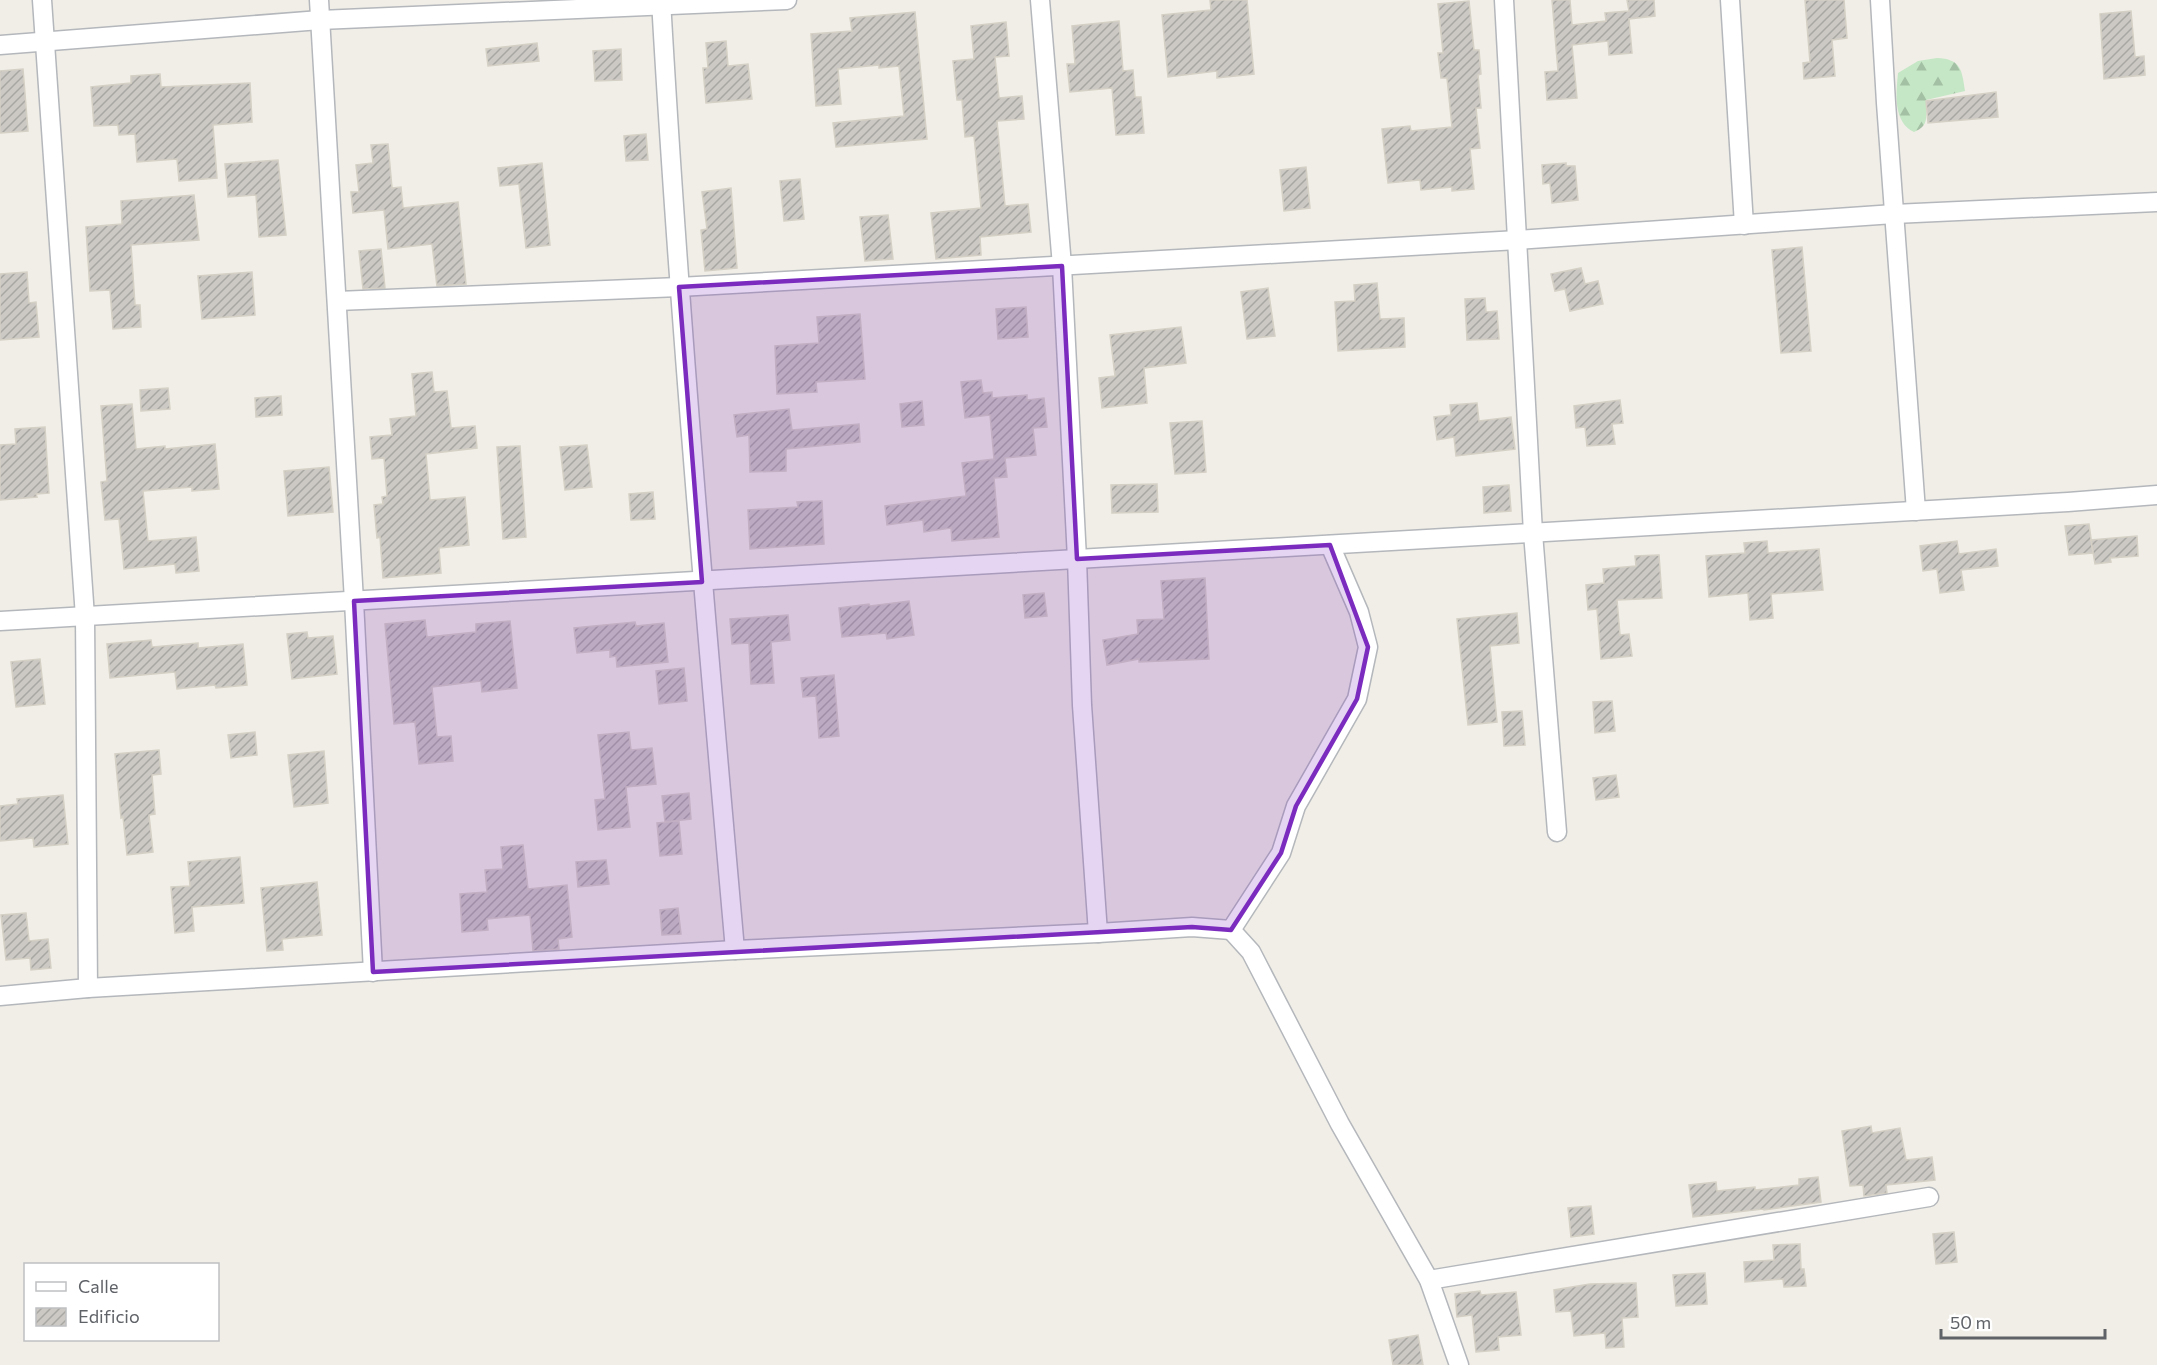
<svg xmlns="http://www.w3.org/2000/svg" width="2157" height="1365" viewBox="0 0 2157 1365" font-family="Commissioner,sans-serif">
<defs>
<pattern id="forest-firs" width="22" height="20" patternUnits="userSpaceOnUse" patternTransform="scale(1.5)"><rect width="22" height="20" fill="#c5e7c5"/><path d="M5 1l3.5 6h-7zM16 11l3.5 6h-7z" fill="#a3bfa4"/></pattern>
<pattern id="building-hatch" width="6" height="6" patternUnits="userSpaceOnUse" patternTransform="scale(1.5)"><rect width="6" height="6" fill="#ccc9c4"/><path d="M-1 1l2-2M0 6l6-6M5 7l2-2" fill="none" stroke="#a9a7a3"/></pattern>
</defs>
<rect width="100%" height="100%" fill="#f0eee7"/>
<!-- forest -->
<path fill="url(#forest-firs)" d="M1937,58c24,1 25,12 28,33l-39,9c0,15 4,26 -12,32 -21,-10 -18,-38 -16,-59l20,-12z"/>
<!-- building -->
<g fill="url(#building-hatch)" stroke="#d5d0c5" stroke-width="1.5">
<polygon points="1210,0 1247,0 1254,74 1217,78 1217,71 1168,77 1162,15 1211,10"/>
<polygon points="1552,0 1570,0 1572,25 1606,21 1605,13 1629,11 1627,0 1654,0 1655,16 1629,19 1632,53 1609,55 1608,41 1572,45 1577,98 1547,100 1545,72 1558,71"/>
<polygon points="1805,0 1844,0 1847,38 1832,40 1835,76 1804,79 1803,63 1810,62"/>
<polygon points="1469,1 1474,50 1479,50 1481,74 1478,75 1481,108 1476,108 1480,148 1470,149 1474,189 1452,191 1452,187 1421,190 1420,180 1388,183 1382,129 1410,126 1411,131 1452,127 1447,78 1441,78 1438,53 1443,53 1438,4"/>
<polygon points="2131,11 2135,57 2144,56 2145,75 2104,79 2100,14"/>
<polygon points="915,12 927,139 836,147 833,123 904,116 899,66 879,68 879,65 838,69 841,104 816,106 811,34 852,31 850,18"/>
<polygon points="1119,21 1123,71 1133,70 1135,97 1141,97 1144,133 1116,135 1112,88 1070,92 1067,64 1075,64 1072,26"/>
<polygon points="1006,22 1009,56 995,57 999,98 1022,96 1024,119 997,121 1005,206 1028,204 1031,232 980,237 981,255 936,259 931,213 981,208 974,136 965,137 962,100 957,100 953,61 974,59 971,26"/>
<polygon points="726,41 728,66 748,64 752,99 706,103 703,68 708,68 706,43"/>
<polygon points="537,43 539,61 488,66 486,49"/>
<polygon points="621,49 622,80 595,81 593,51"/>
<polygon points="23,69 28,131 0,133 0,71"/>
<polygon points="160,74 161,87 250,83 252,122 213,125 217,178 179,181 177,159 137,162 135,134 119,135 118,125 94,126 91,87 131,83 131,76"/>
<polygon points="1996,92 1998,117 1928,123 1926,101"/>
<polygon points="646,134 648,160 626,161 624,136"/>
<polygon points="388,144 392,188 401,187 403,208 458,202 466,284 437,286 432,244 388,249 384,210 353,213 351,192 359,192 356,165 373,163 371,145"/>
<polygon points="278,160 286,235 259,237 256,195 228,197 225,164"/>
<polygon points="542,163 550,245 526,248 519,184 500,186 498,168"/>
<polygon points="1566,163 1566,166 1575,166 1578,200 1552,203 1550,183 1543,184 1542,165"/>
<polygon points="1306,167 1310,208 1284,211 1280,170"/>
<polygon points="800,179 804,219 784,221 780,181"/>
<polygon points="731,188 737,268 705,271 701,230 707,229 702,192"/>
<polygon points="194,195 199,240 131,245 135,305 140,305 141,327 113,329 110,290 90,291 86,227 122,224 121,201"/>
<polygon points="888,215 893,259 865,261 860,217"/>
<polygon points="1802,247 1811,351 1781,353 1772,250"/>
<polygon points="381,249 385,288 363,289 359,251"/>
<polygon points="1581,268 1585,284 1598,281 1603,304 1570,311 1565,289 1555,291 1551,274"/>
<polygon points="27,272 29,303 36,302 39,337 0,340 0,274"/>
<polygon points="252,272 255,315 202,319 198,276"/>
<polygon points="1377,283 1380,319 1404,318 1405,347 1338,351 1335,302 1355,301 1354,285"/>
<polygon points="1268,288 1275,336 1247,339 1241,292"/>
<polygon points="1485,298 1486,312 1497,311 1499,339 1467,340 1465,299"/>
<polygon points="1026,307 1028,337 998,339 996,309"/>
<polygon points="860,314 865,379 816,382 817,392 777,394 775,346 819,343 817,317"/>
<polygon points="1181,327 1186,363 1144,368 1147,403 1102,408 1099,378 1115,376 1110,335"/>
<polygon points="432,372 434,392 447,391 451,428 475,426 477,448 426,454 430,500 465,497 469,545 439,548 441,573 383,578 380,537 377,538 374,505 383,504 382,497 387,496 384,458 372,459 370,437 392,435 390,419 416,416 412,374"/>
<polygon points="981,380 983,393 992,392 992,398 1027,395 1027,400 1044,398 1047,427 1033,428 1036,455 1005,458 1007,477 994,478 999,537 952,541 951,528 924,532 923,520 887,525 885,506 966,496 962,463 994,459 990,415 965,418 961,382"/>
<polygon points="168,388 170,409 141,411 140,390"/>
<polygon points="281,396 282,415 256,417 255,398"/>
<polygon points="1620,400 1623,423 1612,424 1615,444 1587,446 1585,427 1576,428 1574,406"/>
<polygon points="922,401 924,425 902,427 900,404"/>
<polygon points="1477,403 1479,421 1511,417 1515,449 1456,456 1454,437 1437,440 1434,417 1451,415 1450,405"/>
<polygon points="132,404 136,449 165,446 165,449 215,444 219,489 192,491 192,487 143,491 148,541 196,537 199,571 176,573 175,564 124,569 119,519 105,520 101,482 107,481 101,406"/>
<polygon points="789,409 792,430 859,424 860,442 786,449 786,471 750,472 749,435 737,437 734,415"/>
<polygon points="1202,421 1206,472 1175,474 1170,423"/>
<polygon points="45,427 49,493 36,494 37,497 0,500 0,445 16,444 15,429"/>
<polygon points="587,445 592,487 565,490 560,447"/>
<polygon points="520,446 526,537 503,539 497,447"/>
<polygon points="329,467 333,512 288,516 284,471"/>
<polygon points="1157,484 1158,512 1112,513 1111,485"/>
<polygon points="1509,485 1511,511 1484,513 1483,487"/>
<polygon points="653,492 655,519 631,520 629,494"/>
<polygon points="822,501 824,544 750,549 748,510 798,507 797,502"/>
<polygon points="2089,524 2093,553 2069,555 2065,526"/>
<polygon points="2137,536 2138,556 2110,558 2111,562 2095,564 2091,540"/>
<polygon points="1767,541 1768,553 1819,549 1823,590 1771,594 1773,618 1750,620 1748,593 1709,597 1706,556 1745,553 1744,543"/>
<polygon points="1957,541 1959,554 1996,549 1998,566 1961,570 1964,590 1940,593 1937,569 1923,571 1920,546"/>
<polygon points="1659,555 1662,598 1617,600 1620,635 1629,634 1632,656 1601,659 1597,609 1588,610 1586,585 1604,583 1603,569 1636,566 1635,556"/>
<polygon points="1205,578 1209,659 1139,662 1139,659 1107,665 1103,640 1138,634 1137,620 1164,619 1161,581"/>
<polygon points="1044,593 1047,616 1025,618 1023,595"/>
<polygon points="909,601 914,635 887,639 886,633 842,637 839,608 869,604 870,606"/>
<polygon points="1517,613 1519,643 1490,646 1497,722 1468,725 1457,619"/>
<polygon points="788,615 790,640 771,642 774,683 751,684 749,643 732,644 730,619"/>
<polygon points="425,620 427,637 476,632 476,624 510,621 517,688 482,692 481,681 432,687 437,737 451,736 453,761 419,764 415,722 394,724 385,624"/>
<polygon points="635,622 636,626 664,623 668,662 617,667 616,656 610,657 610,650 577,653 574,628"/>
<polygon points="307,632 308,638 333,636 337,674 292,679 287,634"/>
<polygon points="151,640 152,647 198,643 198,648 243,644 247,685 216,688 215,685 177,689 175,672 110,678 107,644"/>
<polygon points="40,659 45,704 16,707 11,662"/>
<polygon points="684,668 687,701 659,704 656,671"/>
<polygon points="834,675 839,736 819,738 816,696 803,697 801,678"/>
<polygon points="1612,701 1615,731 1595,733 1593,702"/>
<polygon points="1522,711 1525,745 1504,746 1502,712"/>
<polygon points="255,732 257,755 231,758 228,735"/>
<polygon points="629,732 631,750 652,748 656,784 626,787 630,827 598,830 595,800 605,799 598,735"/>
<polygon points="159,750 161,774 152,775 155,814 149,815 153,852 127,855 123,817 121,818 115,754"/>
<polygon points="324,751 328,803 294,807 288,755"/>
<polygon points="1616,775 1619,797 1596,800 1593,778"/>
<polygon points="689,793 691,819 665,822 662,796"/>
<polygon points="63,795 68,844 34,847 33,838 0,841 0,806 18,804 17,799"/>
<polygon points="679,821 682,854 660,856 657,823"/>
<polygon points="523,845 528,889 567,885 572,937 558,939 559,949 533,951 530,915 487,919 488,930 462,932 460,894 487,892 485,870 503,869 501,847"/>
<polygon points="240,857 244,903 192,907 194,931 175,933 171,887 190,886 188,862"/>
<polygon points="606,860 609,884 578,887 576,862"/>
<polygon points="317,882 322,935 282,939 283,950 267,951 261,888"/>
<polygon points="678,908 681,934 662,935 660,910"/>
<polygon points="26,913 29,941 48,939 51,968 31,970 30,958 6,960 1,915"/>
<polygon points="1871,1126 1872,1133 1900,1128 1906,1160 1932,1157 1935,1180 1886,1185 1887,1193 1864,1196 1863,1185 1850,1186 1842,1131"/>
<polygon points="1818,1177 1821,1202 1764,1210 1763,1209 1693,1217 1689,1185 1716,1182 1717,1191 1755,1187 1755,1190 1799,1185 1799,1179"/>
<polygon points="1591,1206 1594,1234 1571,1237 1568,1208"/>
<polygon points="1954,1232 1957,1262 1936,1264 1933,1234"/>
<polygon points="1800,1244 1801,1269 1804,1269 1806,1286 1784,1287 1783,1279 1745,1282 1744,1262 1774,1260 1773,1245"/>
<polygon points="1705,1273 1707,1304 1676,1306 1673,1275"/>
<polygon points="1636,1283 1638,1317 1622,1318 1624,1347 1606,1348 1605,1333 1574,1336 1571,1311 1556,1312 1554,1290 1590,1284"/>
<polygon points="1480,1291 1481,1295 1516,1292 1521,1335 1498,1337 1499,1350 1476,1352 1472,1315 1457,1317 1455,1294"/>
<polygon points="1418,1335 1423,1365 1393,1365 1389,1340"/>
</g>
<g fill="none" stroke-linecap="round" stroke-linejoin="round">
<!-- minor casing -->
<g stroke="#b4b7bb" stroke-width="21">
<g id="minor">
<polyline points="42,0 85,617 88,988"/>
<polyline points="319,0 354,601 373,972"/>
<path d="M661,0c18,317 46,634 74,950"/>
<polyline points="1040,0 1062,266 1077,559 1082,705 1098,933"/>
<polyline points="1504,0 1533,533 1557,832"/>
<polyline points="1730,0 1744,225"/>
<polyline points="1880,0 1886,103 1916,511"/>
<polyline points="0,45 320,20 787,0"/>
<polyline points="337,301 679,287 1518,240 1894,214 2157,202"/>
<polyline points="1330,545 1359,612 1368,647 1357,699 1296,806 1281,853 1231,930 1251,952 1340,1124 1429,1280 1459,1365"/>
<polyline points="0,621 2068,502 2157,495"/>
<polyline points="0,996 88,988 735,950 1098,933 1192,927 1231,930"/>
<polyline points="1429,1280 1929,1197"/>
</g>
</g>
<!-- minor -->
<use href="#minor" stroke="#fff" stroke-width="18"/>
</g>
<!-- marked area -->
<path fill="#7b2cbf" fill-opacity="0.2" stroke="#7b2cbf" stroke-width="4.5" stroke-linejoin="round" d="M1062,266l15,293 253,-14 38,102 -11,52 -61,107 -15,47 -50,77 -39,-3 -819,45 -19,-371 348,-19 -23,-295z"/>
<!-- legend -->
<rect x="24" y="1263" width="195" height="78" fill="#ffffff" stroke="#bfc0c2" stroke-width="1.5"/>
<rect x="36" y="1282" width="30" height="9" fill="#ffffff" stroke="#bfc0c2" stroke-width="1.5"/>
<text x="78" y="1293" font-size="18" fill="#5f6267">Calle</text>
<rect x="36" y="1308" width="30" height="18" fill="url(#building-hatch)" stroke="#bfc0c2" stroke-width="1.5"/>
<text x="78" y="1323" font-size="18" fill="#5f6267">Edificio</text>
<!-- scale -->
<path d="M1941 1329v9h164v-9" fill="none" stroke="#5f6267" stroke-width="3"/>
<text x="1950" y="1329" font-size="18" fill="#5f6267" stroke="#ffffff" stroke-width="4.5" paint-order="stroke">50 m</text>
</svg>
